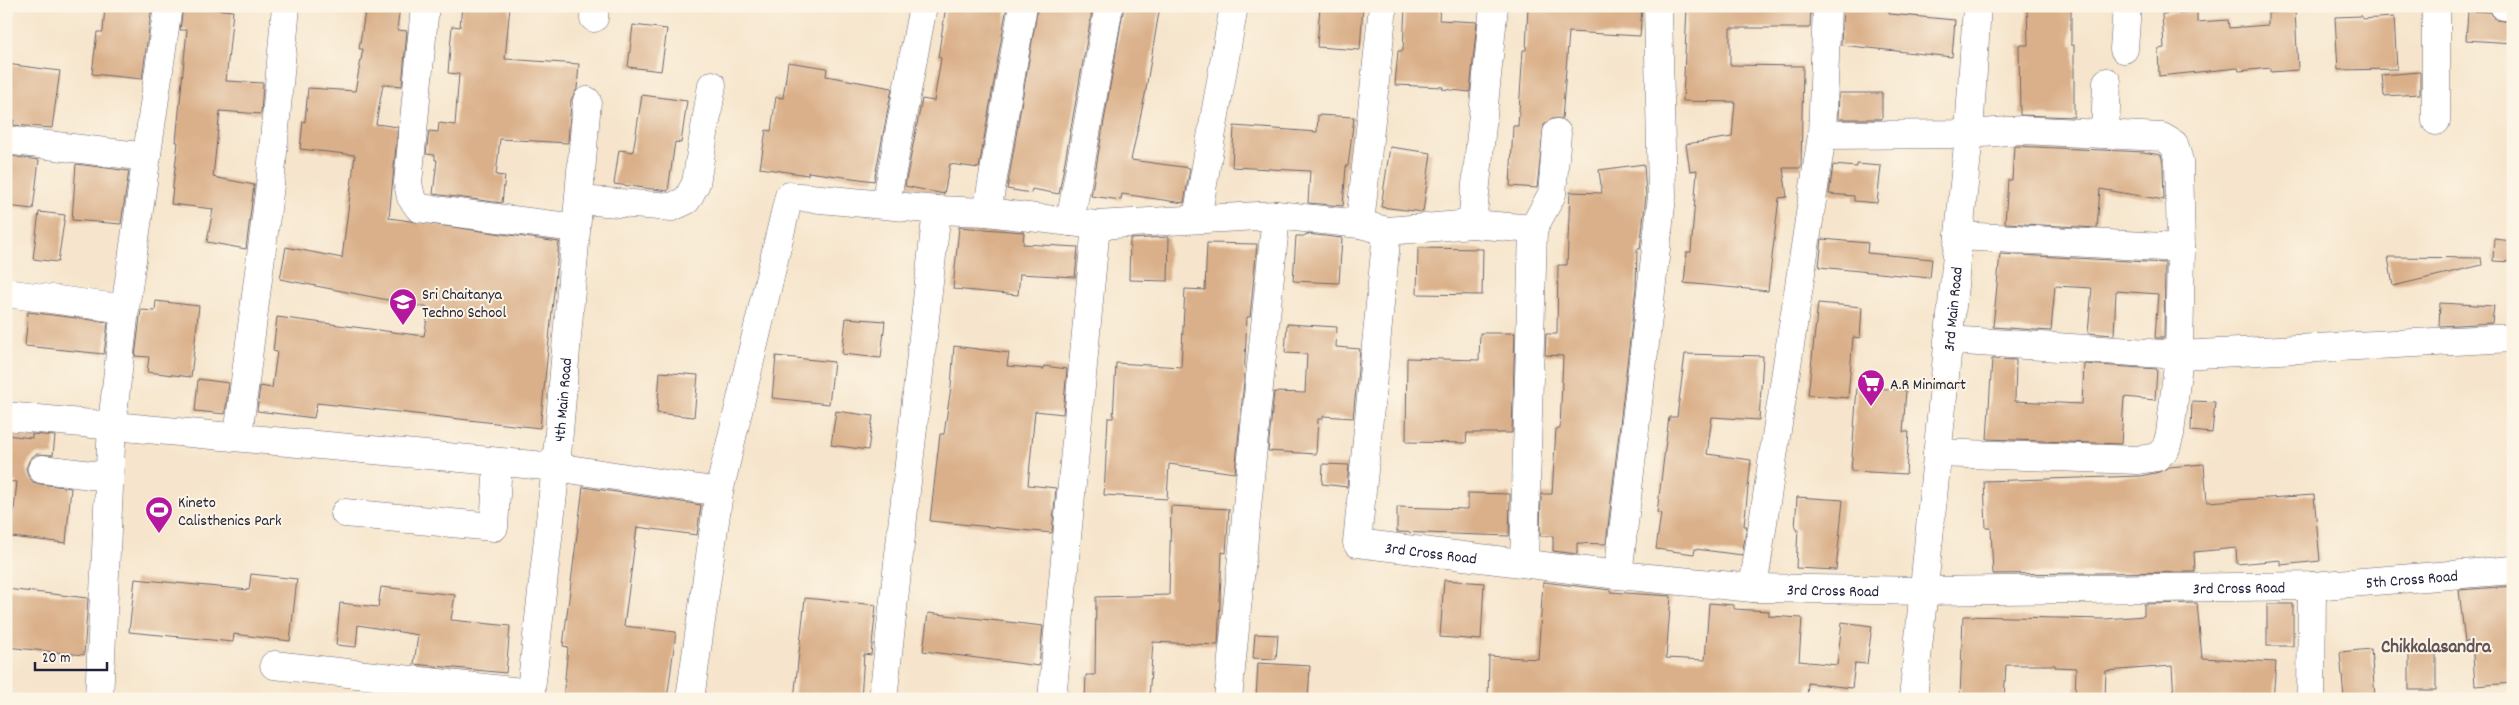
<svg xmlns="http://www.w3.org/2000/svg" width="2519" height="705" viewBox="0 0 2519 705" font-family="Dekko,sans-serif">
<rect width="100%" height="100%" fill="#fcf5e5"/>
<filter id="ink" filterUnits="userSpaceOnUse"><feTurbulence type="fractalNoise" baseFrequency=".02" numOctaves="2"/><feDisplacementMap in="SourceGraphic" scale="10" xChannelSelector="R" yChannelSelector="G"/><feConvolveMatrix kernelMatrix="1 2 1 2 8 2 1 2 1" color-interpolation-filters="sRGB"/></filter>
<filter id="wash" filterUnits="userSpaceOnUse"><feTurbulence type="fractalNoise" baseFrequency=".0096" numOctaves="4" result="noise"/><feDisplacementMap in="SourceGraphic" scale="20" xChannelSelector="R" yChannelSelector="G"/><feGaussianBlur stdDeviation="1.12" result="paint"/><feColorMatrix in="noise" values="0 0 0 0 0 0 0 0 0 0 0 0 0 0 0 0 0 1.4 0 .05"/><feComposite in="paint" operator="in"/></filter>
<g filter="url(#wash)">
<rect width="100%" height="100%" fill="#f6e5cc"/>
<g id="blocks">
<!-- building -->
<g fill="#dab08a">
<polygon points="105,6 152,6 142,79 92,74 97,32 103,32"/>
<polygon points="183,6 233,11 226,81 263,83 261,114 220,111 213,177 254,185 246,249 207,242 213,209 171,204 178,142 176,142 187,30 180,30"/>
<polygon points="366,6 400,6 397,30 407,31 402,86 383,84 376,124 398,127 389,218 559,242 540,428 317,403 314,418 257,411 260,386 272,388 277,352 273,351 277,317 424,336 429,308 280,279 286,247 342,258 355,155 300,149 303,121 305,122 308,88 355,91 363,49 359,49"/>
<polygon points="462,6 510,6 505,59 579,64 577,89 571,100 568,143 500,139 496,175 505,176 502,203 433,194 437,160 435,160 435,155 426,154 429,131 438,132 439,123 455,125 459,74 448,73 452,26 460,27"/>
<polygon points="946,6 1007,6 979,168 950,164 944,194 905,186 922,99 934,101 941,58 938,57"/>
<polygon points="1038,6 1093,6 1059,194 1032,189 1031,193 1007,189"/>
<polygon points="1124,6 1160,6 1145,95 1131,160 1190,168 1184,203 1122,194 1121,200 1091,196"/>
<polygon points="1320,6 1363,6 1360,50 1317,47"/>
<polygon points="1405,6 1440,6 1439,20 1477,22 1470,92 1442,89 1443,87 1395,85 1398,51 1403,51"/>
<polygon points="1528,6 1642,7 1640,36 1569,32 1562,119 1551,119 1544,125 1537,188 1510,186 1513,126 1518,126 1523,50 1526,50"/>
<polygon points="1687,6 1811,6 1810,28 1730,28 1730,65 1803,66 1801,168 1783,168 1787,197 1779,198 1768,291 1684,283 1687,252 1691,252 1697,170 1690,171 1686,144 1732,137 1735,102 1683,101"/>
<polygon points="1843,6 1889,6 1889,14 1955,20 1952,57 1841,45"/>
<polygon points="2027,6 2071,6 2071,45 2074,45 2074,117 2020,115 2019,45 2028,45"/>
<polygon points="2295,11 2298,70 2271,72 2271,68 2239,71 2238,68 2159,76 2158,49 2164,48 2162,14 2197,12 2197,22 2228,20 2229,28 2268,25 2268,13"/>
<polygon points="2468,11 2490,12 2496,20 2513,22 2513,43 2466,40"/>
<polygon points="2362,16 2362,19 2394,17 2397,69 2338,70 2335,17"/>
<polygon points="633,25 667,29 661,71 628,67"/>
<polygon points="788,62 827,68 826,76 892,88 874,181 808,172 808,175 760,168 766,130 771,131 776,97 783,98"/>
<polygon points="6,64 60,71 52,128 13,125 14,120 6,120"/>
<polygon points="2420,72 2420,94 2384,96 2382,75"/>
<polygon points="1839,93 1882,93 1882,119 1838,119"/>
<polygon points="642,95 687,101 681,143 675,142 668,191 614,184 619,150 633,152"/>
<polygon points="1318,115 1354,117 1348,166 1346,166 1343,206 1308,203 1310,171 1232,167 1234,126 1317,132"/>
<polygon points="2014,146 2143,152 2161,155 2163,163 2164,200 2100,189 2097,228 2005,223 2008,180 2012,180"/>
<polygon points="1390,147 1431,153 1423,212 1381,207"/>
<polygon points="9,156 39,160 33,209 6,206"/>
<polygon points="76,164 129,171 121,224 72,220"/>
<polygon points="1644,164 1646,196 1640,249 1637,249 1636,288 1606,544 1577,543 1577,554 1553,551 1553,536 1540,536 1541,494 1552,494 1556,429 1560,429 1563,356 1545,355 1546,334 1557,334 1558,265 1567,265 1570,192 1602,193 1599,170"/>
<polygon points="1857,164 1881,166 1877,203 1854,201 1854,196 1829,194 1833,165 1857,167"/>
<polygon points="39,212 65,215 58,262 33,259"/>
<polygon points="959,227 1024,232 1023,244 1078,247 1075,277 1020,274 1018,295 953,289"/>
<polygon points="1306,234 1342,238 1339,283 1293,281 1296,236 1305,236"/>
<polygon points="1169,237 1168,281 1129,280 1130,239"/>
<polygon points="1822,239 1868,243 1867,253 1932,259 1930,278 1819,267"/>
<polygon points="2494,239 2513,241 2513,262 2493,261"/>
<polygon points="1207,243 1257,244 1250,317 1247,317 1244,381 1235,473 1169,464 1167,499 1104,495 1108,418 1113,418 1116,363 1181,367 1185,289 1205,290"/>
<polygon points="1418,248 1483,249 1482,295 1417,294"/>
<polygon points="2000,254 2165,263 2164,338 2155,338 2158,294 2116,291 2114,335 2088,333 2092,288 2055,286 2051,331 1993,327"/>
<polygon points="2388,257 2481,258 2482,265 2393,286"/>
<polygon points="156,301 199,306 191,377 147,372 149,357 135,356 141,310 155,311"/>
<polygon points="1818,303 1862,307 1860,338 1853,337 1848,398 1808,395"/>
<polygon points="2440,303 2494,306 2492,323 2439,326"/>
<polygon points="28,312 108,322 104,354 25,346"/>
<polygon points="846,318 885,321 881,358 842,354"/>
<polygon points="1287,324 1337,327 1336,347 1360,349 1353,418 1323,416 1323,419 1318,419 1316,454 1268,451 1274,392 1305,393 1307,354 1285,353"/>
<polygon points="1480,333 1515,333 1512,433 1467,433 1466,443 1406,442 1407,358 1479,360"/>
<polygon points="954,346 1009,353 1007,366 1044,369 1044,366 1067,369 1063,414 1035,411 1028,485 1056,488 1052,533 930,521 940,434 944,434 951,387"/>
<polygon points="1685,354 1763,356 1759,420 1712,417 1707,454 1751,460 1744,526 1747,526 1742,555 1695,549 1694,554 1656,549 1661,513 1657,513 1669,417 1677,417"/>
<polygon points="776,356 834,362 829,404 772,398"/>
<polygon points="1992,359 2016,360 2015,401 2082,404 2084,364 2157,369 2155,400 2124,397 2121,444 1987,439"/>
<polygon points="660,372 698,375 694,417 657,413"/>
<polygon points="198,379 229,383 225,414 195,411"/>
<polygon points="1857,387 1906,390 1903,432 1909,432 1906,474 1851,471"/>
<polygon points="2192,401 2215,402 2212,433 2191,431"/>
<polygon points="836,411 873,416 868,450 831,445"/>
<polygon points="32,434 55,436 53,455 36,454 30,459 26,468 28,476 33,482 40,484 71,488 66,543 11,537 17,482 6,481 6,435 32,438"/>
<polygon points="1323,464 1349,465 1347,487 1322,484"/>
<polygon points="2204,464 2207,502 2314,495 2320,561 2281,565 2281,560 2237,564 2236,548 2194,552 2195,572 1993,574 1991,528 1986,528 1984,481 2141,476 2159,472 2169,467"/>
<polygon points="583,487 701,505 697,535 637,527 624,626 676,632 667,699 563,699 568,647 563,646"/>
<polygon points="1468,493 1510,494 1509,536 1397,532 1397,507 1468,509"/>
<polygon points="1797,497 1843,500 1836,570 1796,568 1798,529 1795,529"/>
<polygon points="1171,506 1229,509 1226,553 1222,552 1218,645 1153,642 1149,699 1085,699 1086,675 1095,675 1096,597 1169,595"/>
<polygon points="251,574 297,579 290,641 234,634 233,642 129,632 135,579 249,590"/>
<polygon points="1444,580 1484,583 1481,640 1440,637"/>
<polygon points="1543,582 1610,590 1610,592 1671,596 1666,658 1705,660 1709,603 1734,605 1734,609 1769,611 1769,616 1802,618 1799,661 1837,665 1842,622 1872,626 1867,664 1855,663 1852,688 1808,683 1807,699 1488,699 1489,656 1538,659"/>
<polygon points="2513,586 2513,683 2475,686 2472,641 2465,642 2459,590"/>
<polygon points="381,587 455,595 451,620 510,626 506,673 414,664 418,635 358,625 356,647 336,645 340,603 378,607"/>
<polygon points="6,589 88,598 84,655 6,647"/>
<polygon points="805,598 876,605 871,655 864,654 861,699 794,699"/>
<polygon points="2197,603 2202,658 2276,662 2273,699 2174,699 2172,666 2106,671 2105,699 2075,699 2076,668 2055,667 2055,665 2006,665 2004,699 1960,699 1963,616 2106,619 2144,616 2144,604"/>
<rect x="2267" y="604" width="26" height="42"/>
<polygon points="928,613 1043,626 1039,666 923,651"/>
<polygon points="1255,634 1278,635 1276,659 1253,658"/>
<rect x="2409" y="645" width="27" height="45"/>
<polygon points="2371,649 2375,697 2344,699 2340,652"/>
<polygon points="1258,663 1310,666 1308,699 1256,699"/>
</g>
</g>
</g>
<g filter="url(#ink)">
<use href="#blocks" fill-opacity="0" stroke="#6c666e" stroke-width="1"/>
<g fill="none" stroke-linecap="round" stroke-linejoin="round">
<!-- minor casing -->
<g stroke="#6c666e" stroke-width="29">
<g id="minor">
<polyline points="425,6 408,183 411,197 419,208 576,228"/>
<polyline points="2504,6 2513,6"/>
<polyline points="594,18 595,6"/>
<polyline points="2124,49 2127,6"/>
<polyline points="2436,121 2436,6"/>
<polyline points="2105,134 2107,82"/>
<polyline points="1822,135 1827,6"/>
<polyline points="6,140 147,157"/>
<polyline points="579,200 672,207 687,200 696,183 712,85"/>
<polyline points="886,203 923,6"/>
<polyline points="987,212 1023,6"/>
<polyline points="1197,218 1234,6"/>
<polyline points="1070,222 1109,6"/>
<polyline points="1360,224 1383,6"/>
<polyline points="1472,224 1494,6"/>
<polyline points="1533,229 1552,194 1557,133"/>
<path id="s1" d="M1387,231l-30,312 261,32 135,13 172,3 387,-5 201,-16"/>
<polyline points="1959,236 2181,248"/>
<polyline points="6,293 125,309 112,424 99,699"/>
<polyline points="125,309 168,6"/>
<polyline points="1948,340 2179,355 2513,338"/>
<polyline points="6,416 556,467 719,492"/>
<polyline points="238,436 270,185 286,6"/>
<polyline points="42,469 108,477"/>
<polyline points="345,513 494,527 498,462"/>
<polyline points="1618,575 1662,197 1658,6"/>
<polyline points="1753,588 1822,135 1969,134 2022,130 2162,137 2174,144 2179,161 2181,248 2179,355 2170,434 2166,448 2157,457 2138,460 1937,453"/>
<polyline points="274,665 531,693"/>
<path id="s2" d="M530,699l26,-232 31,-366"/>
<polyline points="690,699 719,492 789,196 937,210 987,212 1096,225 1276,215 1360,224 1387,231 1472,224 1533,229 1524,563"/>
<polyline points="883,699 937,210"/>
<polyline points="1052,699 1096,225"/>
<polyline points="1228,699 1276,215"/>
<path id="s3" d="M1913,699l56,-565 8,-128"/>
<polyline points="2311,699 2312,586"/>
</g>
</g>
<!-- minor -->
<use href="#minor" stroke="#fff" stroke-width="28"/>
</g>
</g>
<!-- icons -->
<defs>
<g id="school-pin" transform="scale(1.4375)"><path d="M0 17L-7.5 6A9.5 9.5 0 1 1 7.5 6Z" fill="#b5179e" stroke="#fcf5e5"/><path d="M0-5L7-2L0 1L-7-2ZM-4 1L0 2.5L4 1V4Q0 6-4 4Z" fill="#fff"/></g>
<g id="supermarket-pin" transform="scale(1.4375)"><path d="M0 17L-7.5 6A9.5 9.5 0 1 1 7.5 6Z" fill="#b5179e" stroke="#fcf5e5"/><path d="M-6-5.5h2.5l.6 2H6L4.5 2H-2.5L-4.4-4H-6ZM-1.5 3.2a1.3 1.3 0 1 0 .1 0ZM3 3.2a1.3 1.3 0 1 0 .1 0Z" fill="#fff"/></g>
<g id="stadium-pin" transform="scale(1.4375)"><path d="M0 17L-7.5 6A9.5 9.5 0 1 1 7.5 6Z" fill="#b5179e" stroke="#fcf5e5"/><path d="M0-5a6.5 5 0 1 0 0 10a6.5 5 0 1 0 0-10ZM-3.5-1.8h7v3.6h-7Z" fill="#fff"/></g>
</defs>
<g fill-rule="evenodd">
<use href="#school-pin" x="403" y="302"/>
<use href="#supermarket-pin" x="1871" y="383"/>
<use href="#stadium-pin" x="159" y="510"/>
</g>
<g text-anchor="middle" stroke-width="4" stroke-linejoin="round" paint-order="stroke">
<!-- poi labels -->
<g font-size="16" fill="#22223b" stroke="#fcf5e5" text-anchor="start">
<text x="422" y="299">Sri Chaitanya<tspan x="422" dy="18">Techno School</tspan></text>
<text x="1890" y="389">A.R Minimart</text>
<text x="178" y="507">Kineto<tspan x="178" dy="18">Calisthenics Park</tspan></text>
</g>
<!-- street labels -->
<g font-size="16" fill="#22223b" stroke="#fcf5e5">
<text dy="6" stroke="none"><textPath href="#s3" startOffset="392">3rd Main Road</textPath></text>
<text dy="6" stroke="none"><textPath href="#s2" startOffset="301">4th Main Road</textPath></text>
<text dy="6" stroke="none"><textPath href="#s1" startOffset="388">3rd Cross Road</textPath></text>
<text dy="6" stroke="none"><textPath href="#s1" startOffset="1371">5th Cross Road</textPath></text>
<text dy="6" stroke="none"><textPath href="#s1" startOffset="1198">3rd Cross Road</textPath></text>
<text dy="6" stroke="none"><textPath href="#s1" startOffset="792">3rd Cross Road</textPath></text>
</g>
<!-- quarter labels -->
<g font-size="19" font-weight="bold" fill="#625457" stroke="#fcf5e5">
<text x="2436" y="652">Chikkalasandra</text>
</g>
</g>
<!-- margin -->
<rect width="2519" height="705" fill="none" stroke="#fcf5e5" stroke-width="25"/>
<!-- scale -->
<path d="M35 662v8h72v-8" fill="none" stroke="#22223b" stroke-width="2.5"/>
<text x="42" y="662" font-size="15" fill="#22223b" stroke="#fcf5e5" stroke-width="4" paint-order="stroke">20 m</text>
</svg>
